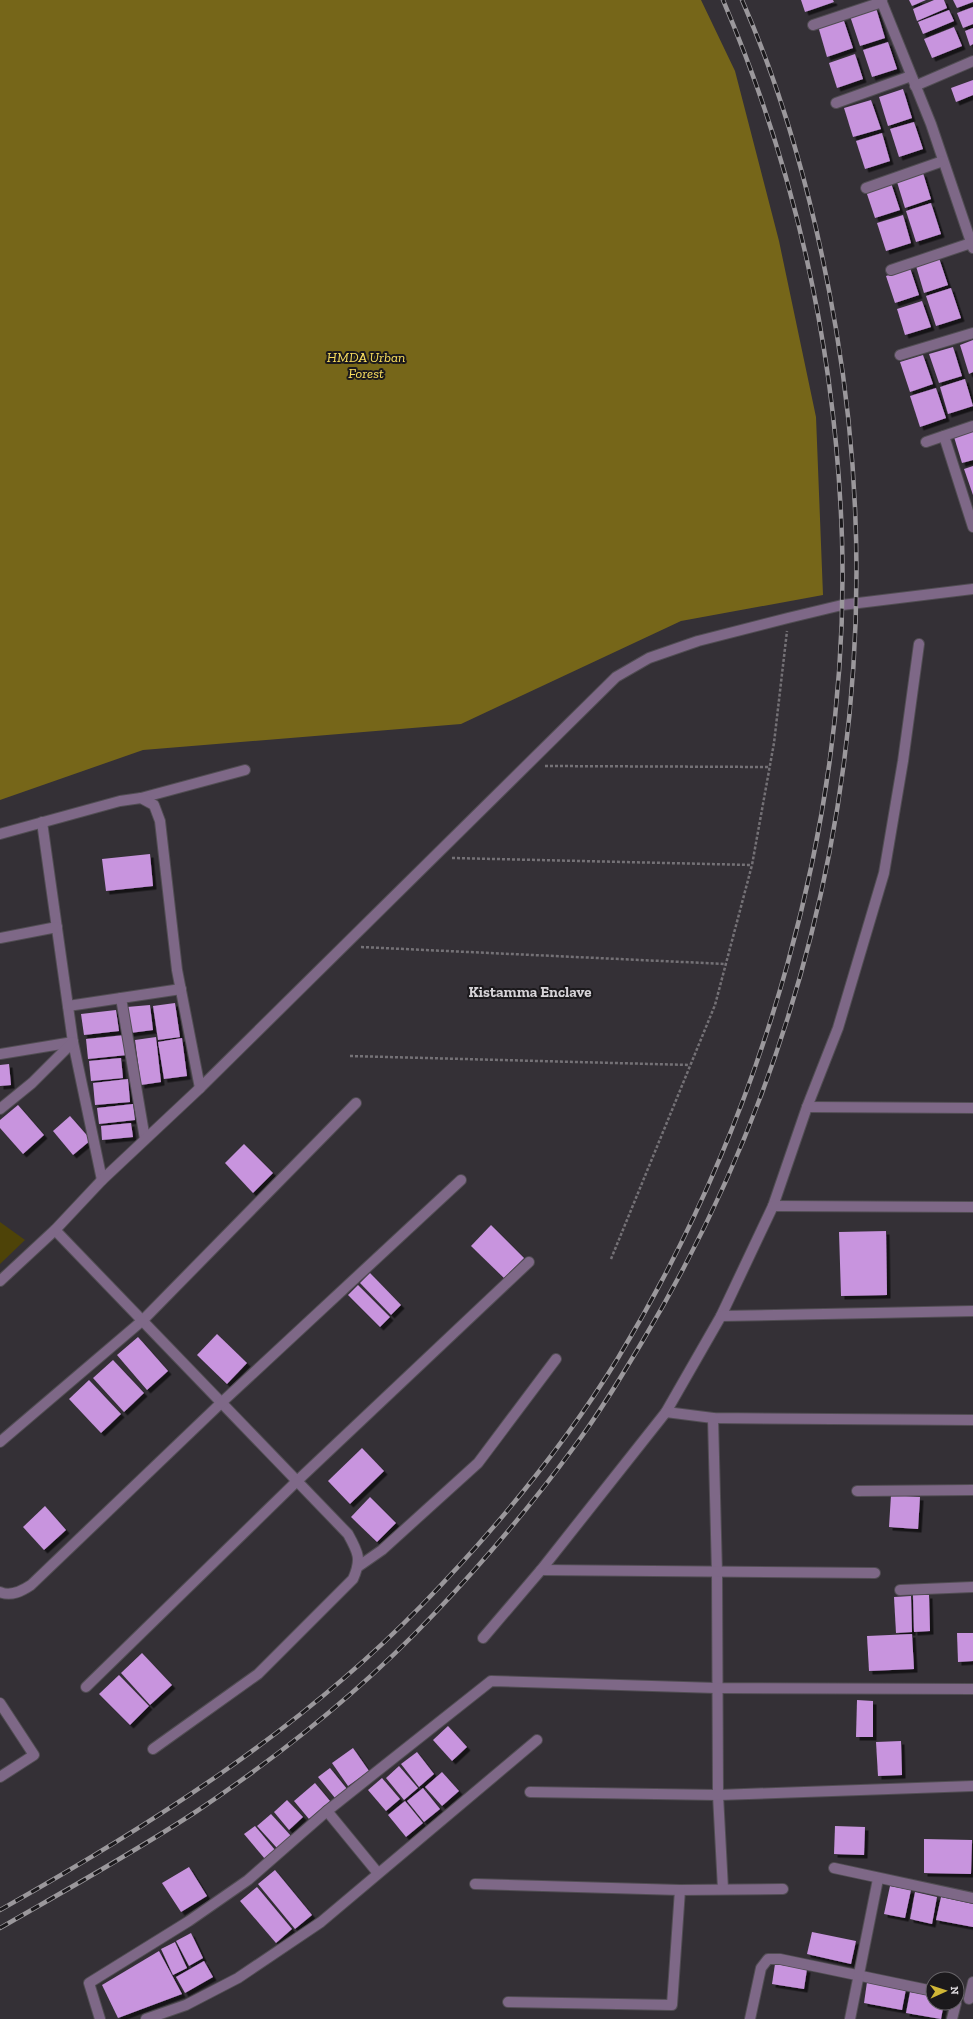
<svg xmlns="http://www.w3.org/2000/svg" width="973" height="2019" viewBox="0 0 973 2019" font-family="'Zilla Slab',serif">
<defs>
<filter id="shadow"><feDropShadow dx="3.5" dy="3.5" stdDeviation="0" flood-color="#0009"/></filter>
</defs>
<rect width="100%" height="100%" fill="#343036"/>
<!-- green -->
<polygon fill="#4e4308" points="0,1222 25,1240 0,1264"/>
<!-- forest -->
<polygon fill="#766619" points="0,0 701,0 735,71 779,241 816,417 823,595 681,621 461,724 143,750 0,800"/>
<!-- building -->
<g fill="#c894de" filter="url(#shadow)">
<polygon points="801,0 833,0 834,2 805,12"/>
<polygon points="909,0 926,0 912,6"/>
<polygon points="934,0 944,0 947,8 917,21 913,9"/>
<polygon points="953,0 973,0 973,2 957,8"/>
<polygon points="973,7 973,24 963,28 957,13"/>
<polygon points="876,8 885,38 860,46 850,16"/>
<polygon points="949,10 954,21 923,34 918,22"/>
<polygon points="843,18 853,48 827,57 818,26"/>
<polygon points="954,27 962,46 932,58 924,39"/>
<polygon points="973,28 973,44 970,46 965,31"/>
<polygon points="888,42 897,69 872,77 863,50"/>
<polygon points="855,54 863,79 837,88 829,63"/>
<polygon points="973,80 973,95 956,102 951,88"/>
<polygon points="903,89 912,118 888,126 879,97"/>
<polygon points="871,100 881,129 853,137 844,108"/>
<polygon points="914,122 923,149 899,157 890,129"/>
<polygon points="882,133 890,161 865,169 856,141"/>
<polygon points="923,173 931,199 905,208 897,182"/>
<polygon points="891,183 900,210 875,218 866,191"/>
<polygon points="931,203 941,234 916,242 906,211"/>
<polygon points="903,215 911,243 886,251 877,223"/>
<polygon points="939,258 948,285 924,293 916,266"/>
<polygon points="910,268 919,295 895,303 886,276"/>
<polygon points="951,288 961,318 936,326 926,296"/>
<polygon points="922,301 931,327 905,335 897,309"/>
<polygon points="973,340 973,372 969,374 960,345"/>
<polygon points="953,347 962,376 939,383 929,354"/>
<polygon points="923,355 933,384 910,392 900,362"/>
<polygon points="965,379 973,406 948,414 940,387"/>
<polygon points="936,388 946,418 920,427 910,396"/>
<polygon points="973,430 973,460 962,463 954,437"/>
<polygon points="973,466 973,495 964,469"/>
<polygon points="150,854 153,886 106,891 102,859"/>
<polygon points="175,1003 180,1037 158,1040 153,1006"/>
<polygon points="150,1005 153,1030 130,1033 127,1007"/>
<polygon points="116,1010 119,1031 84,1035 81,1014"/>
<polygon points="125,1035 127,1055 88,1059 86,1039"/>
<polygon points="156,1037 161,1082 141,1085 135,1040"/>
<polygon points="182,1038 187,1076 164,1079 158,1042"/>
<polygon points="121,1058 123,1078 91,1081 89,1061"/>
<polygon points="9,1064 11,1085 0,1086 0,1065"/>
<polygon points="128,1079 130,1102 95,1105 93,1083"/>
<polygon points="133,1104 135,1120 99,1124 97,1108"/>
<polygon points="18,1105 44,1135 23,1154 0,1128 0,1120"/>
<polygon points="70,1116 91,1140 73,1155 53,1131"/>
<polygon points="131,1123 133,1137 102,1140 101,1126"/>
<polygon points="244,1144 273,1173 253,1193 225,1163"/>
<polygon points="491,1225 524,1258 504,1278 471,1246"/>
<polygon points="886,1231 887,1295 841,1296 839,1232"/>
<polygon points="370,1273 401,1305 391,1315 360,1283"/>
<polygon points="358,1285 390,1317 380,1327 348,1295"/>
<polygon points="217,1334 247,1363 227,1384 197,1355"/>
<polygon points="138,1337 168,1371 147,1390 117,1355"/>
<polygon points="113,1360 144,1393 124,1412 93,1378"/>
<polygon points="89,1380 121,1414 101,1433 69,1399"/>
<polygon points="362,1448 384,1471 350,1504 328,1481"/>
<polygon points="891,1495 920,1497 918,1529 889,1527"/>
<polygon points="370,1497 396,1523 377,1542 351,1517"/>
<polygon points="45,1506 66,1530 44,1550 23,1527"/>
<polygon points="913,1595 929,1595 930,1631 914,1632"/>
<polygon points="911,1596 912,1632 896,1633 894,1597"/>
<polygon points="957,1633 973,1633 973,1661 958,1662"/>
<polygon points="912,1634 914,1669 869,1671 867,1636"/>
<polygon points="142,1653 172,1685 150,1705 121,1673"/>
<polygon points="119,1675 149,1706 130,1725 99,1694"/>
<polygon points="857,1700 873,1701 873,1737 856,1737"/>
<polygon points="448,1726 467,1747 452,1761 433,1740"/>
<polygon points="901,1741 902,1775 878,1776 876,1742"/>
<polygon points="353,1748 369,1771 348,1786 332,1763"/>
<polygon points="417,1752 434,1774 419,1787 401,1764"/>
<polygon points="399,1766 418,1788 404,1800 386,1778"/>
<polygon points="330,1768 347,1789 335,1798 318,1777"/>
<polygon points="442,1772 459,1791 442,1806 425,1787"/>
<polygon points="382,1778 400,1799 386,1811 368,1790"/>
<polygon points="315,1783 330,1801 309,1819 294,1801"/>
<polygon points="423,1788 440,1809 424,1822 407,1801"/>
<polygon points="287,1800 303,1817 289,1830 274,1812"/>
<polygon points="405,1801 423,1823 406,1837 388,1815"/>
<polygon points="271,1814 291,1836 277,1848 257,1826"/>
<polygon points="255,1826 275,1850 265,1859 244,1834"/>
<polygon points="835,1826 865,1827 864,1855 834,1854"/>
<polygon points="924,1839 972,1840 971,1874 924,1873"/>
<polygon points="189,1867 207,1896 181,1912 162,1883"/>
<polygon points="275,1870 312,1915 295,1929 258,1884"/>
<polygon points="890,1886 911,1890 905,1918 884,1914"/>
<polygon points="257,1887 292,1929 276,1943 240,1901"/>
<polygon points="915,1892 937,1897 932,1924 910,1919"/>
<polygon points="941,1897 973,1904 973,1927 936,1920"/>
<polygon points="812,1932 856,1941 851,1964 807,1954"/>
<polygon points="191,1933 203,1958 189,1966 176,1941"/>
<polygon points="175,1942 187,1968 173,1975 161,1949"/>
<polygon points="159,1951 182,1994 118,2018 102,1985"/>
<polygon points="204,1961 213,1977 185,1993 176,1977"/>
<polygon points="775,1964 807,1969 804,1989 772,1984"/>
<polygon points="867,1982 906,1989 902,2010 864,2003"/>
<polygon points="910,1992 933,1996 933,2003 944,2003 941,2019 906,2013"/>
</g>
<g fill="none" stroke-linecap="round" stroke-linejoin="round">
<!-- minor casing -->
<g stroke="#514d53" stroke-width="12">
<g id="minor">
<polyline points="881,0 931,124 973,248"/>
<polyline points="813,25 882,2"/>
<polyline points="915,86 973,61"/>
<polyline points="836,103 911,76"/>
<polyline points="866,188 943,161"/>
<polyline points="891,270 971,243"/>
<polyline points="900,355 973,333"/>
<polyline points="944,436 973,527"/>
<polyline points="926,442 973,426"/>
<polyline points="919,644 903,761 884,873 838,1028 807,1107 773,1206 721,1316 666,1412 713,1418 973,1420"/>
<polyline points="141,798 245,770"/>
<polyline points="42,822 73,1042 102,1180"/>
<polyline points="0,834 120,801 141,798 154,805 160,821 177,970 200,1088"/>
<polyline points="0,938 57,927"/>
<polyline points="121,998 145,1139"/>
<polyline points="68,1006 181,989"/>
<polyline points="0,1054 73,1042"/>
<polyline points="807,1107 973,1108"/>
<polyline points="0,1109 32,1083 73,1042"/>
<polyline points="773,1206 973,1207"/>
<path d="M55,1230l293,304c10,18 14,25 5,45l-95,95 -105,75"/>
<polyline points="0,1281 55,1230 102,1180 200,1088 616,677 649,658 698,641 788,618 842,605 973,589"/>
<polyline points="721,1316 973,1311"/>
<polyline points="713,1418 717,1573 718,1795 723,1889"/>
<polyline points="0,1442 143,1320 356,1103"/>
<polyline points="857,1491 973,1490"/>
<polyline points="359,1566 382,1550 478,1463 556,1359"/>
<polyline points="541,1570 875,1573"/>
<polyline points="900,1590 973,1587"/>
<path d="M0,1592c11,5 22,-1 31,-7l190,-182 240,-223"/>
<polyline points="483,1638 541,1570 666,1412"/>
<polyline points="86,1687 296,1482 529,1262"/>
<polyline points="0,1703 34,1755 0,1777"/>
<polyline points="530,1792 718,1795 973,1786"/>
<polyline points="327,1811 377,1872"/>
<polyline points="834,1868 973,1898"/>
<polyline points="475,1884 680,1890 783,1889"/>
<polyline points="969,1999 973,1982"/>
<polyline points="508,2002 672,2005 680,1890"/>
<polyline points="100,2019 89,1983 189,1921 248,1880 327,1811 491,1681 716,1688 973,1689"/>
<polyline points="146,2019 186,2005 238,1978 321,1922 537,1740"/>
<polyline points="750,2019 761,1968 768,1959 780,1959 933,1991"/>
<polyline points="850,2019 878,1879"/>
<polyline points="952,2019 956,2003"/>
</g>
</g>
<!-- path -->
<g stroke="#747176" stroke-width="2.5" stroke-dasharray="3 2" stroke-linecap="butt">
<polyline points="545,766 770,767"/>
<polyline points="452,858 752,865"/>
<polyline points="361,947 726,964"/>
<polyline points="350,1056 690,1065"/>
<polyline points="611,1259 715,1005 752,865 774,743 787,631"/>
</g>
<!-- minor -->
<use href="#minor" stroke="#7e6887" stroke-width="10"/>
<!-- rail casing -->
<g stroke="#9b989c" stroke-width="4.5">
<g id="rail">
<path d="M0,1910c151,-85 299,-179 421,-304 73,-75 142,-158 197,-248 145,-239 232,-538 224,-819 -6,-186 -46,-368 -119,-539"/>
<path d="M0,1928c66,-38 133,-75 197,-117 85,-57 167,-123 237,-197 50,-53 97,-108 140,-167 25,-33 47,-70 68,-105 182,-304 253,-663 194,-1013 -19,-112 -48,-224 -94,-329"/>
</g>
</g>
<!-- rail -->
<use href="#rail" stroke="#1b191c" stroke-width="3" stroke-dasharray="9" stroke-linecap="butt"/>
</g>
<g text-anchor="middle" stroke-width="4" stroke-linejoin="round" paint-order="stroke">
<!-- park labels -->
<g font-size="14" font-style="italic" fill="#fbe05f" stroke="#1b191c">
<text x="366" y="362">HMDA Urban<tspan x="366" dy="16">Forest</tspan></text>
</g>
<!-- neighbourhood labels -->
<g font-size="15" font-weight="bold" fill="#d6d3d7" stroke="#1b191c">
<text x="530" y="997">Kistamma Enclave</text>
</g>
</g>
<!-- north arrow -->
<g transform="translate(945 1991) rotate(87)"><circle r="19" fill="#1b191c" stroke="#666367"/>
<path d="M0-3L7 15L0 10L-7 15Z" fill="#d1b736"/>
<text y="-6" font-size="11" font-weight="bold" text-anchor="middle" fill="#d6d3d7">N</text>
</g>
</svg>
